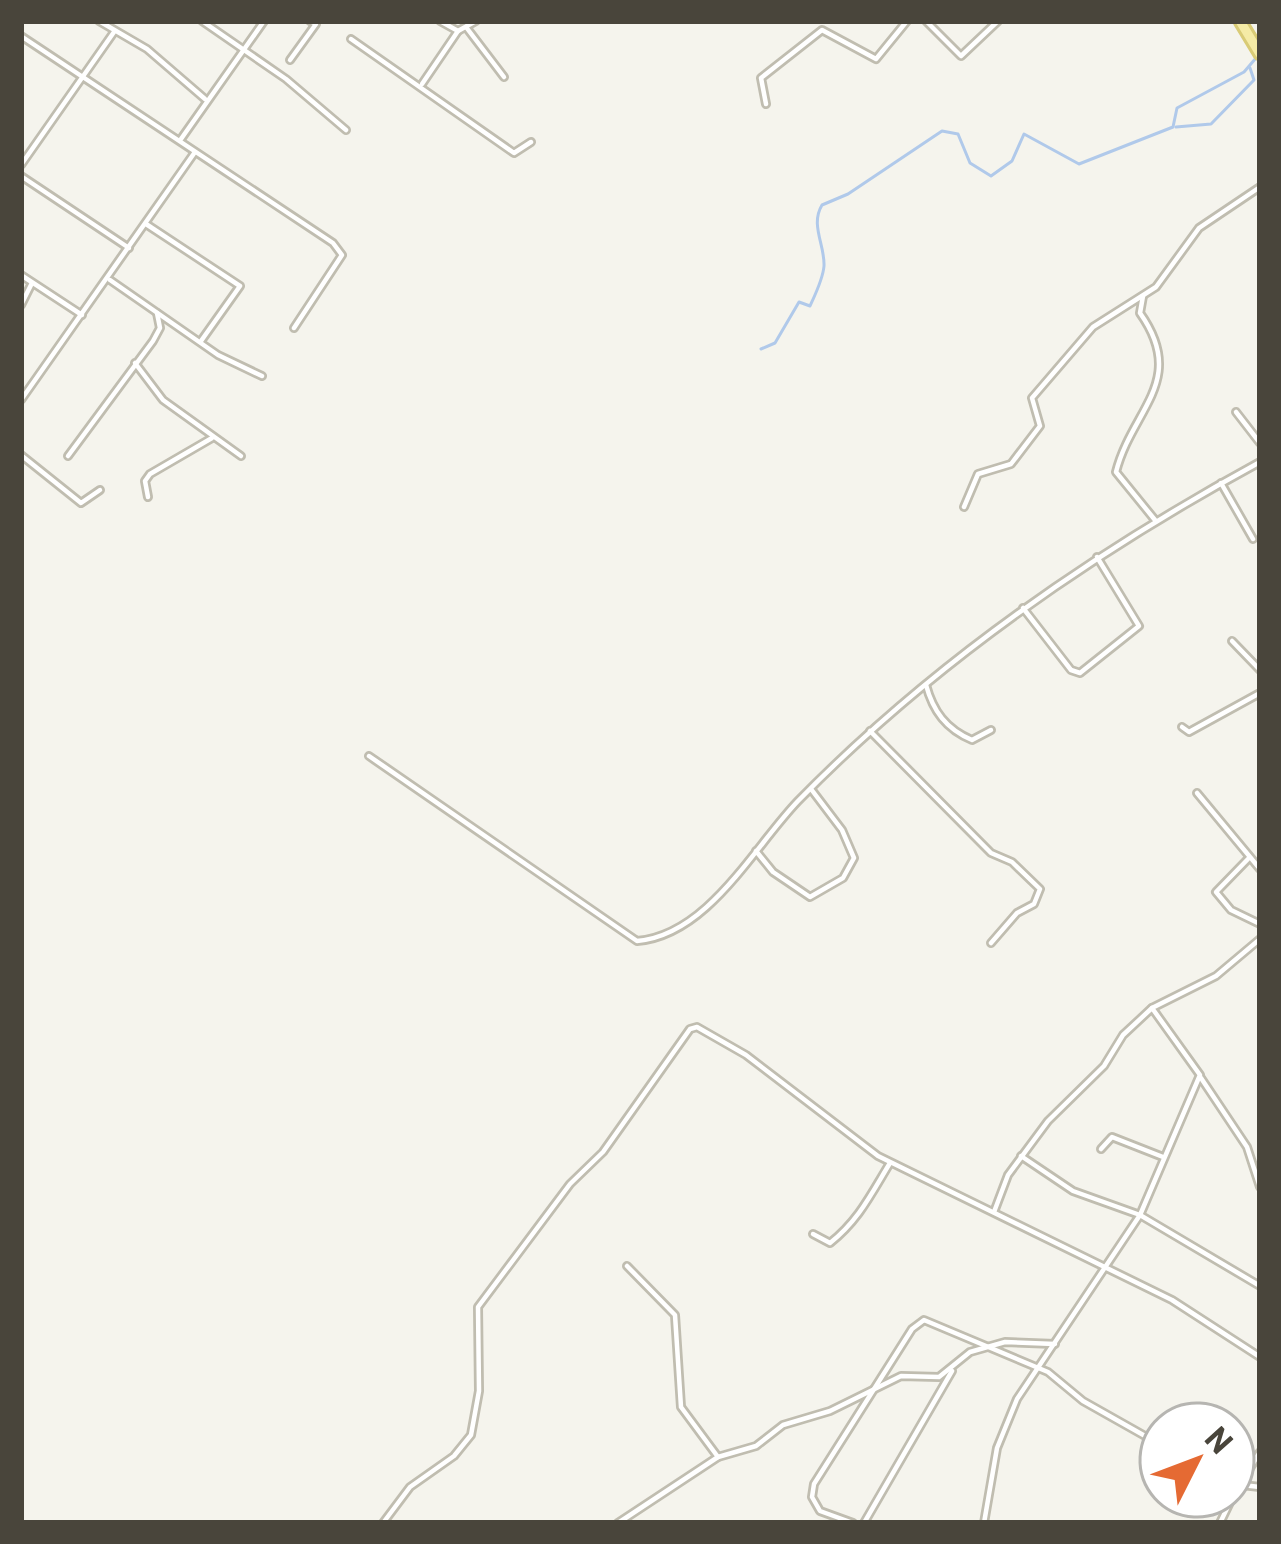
<svg xmlns="http://www.w3.org/2000/svg" width="1281" height="1544" viewBox="0 0 1281 1544" font-family="Barlow,sans-serif">
<rect width="100%" height="100%" fill="#f5f4ed"/>
<g fill="none" stroke-linecap="round" stroke-linejoin="round">
<!-- stream -->
<g stroke="#b0c9ea" stroke-width="3">
<polyline points="1176,127 1211,124 1254,80 1250,68"/>
<path d="M761,349l14,-6 24,-41 11,4c5,-11 13,-27 14,-40 1,-21 -14,-41 -2,-61l26,-11 94,-63 16,3 12,29 21,13 21,-15 12,-27 55,30 94,-37 4,-19 67,-36 12,-14"/>
</g>
<!-- minor casing -->
<g stroke="#c0bdb0" stroke-width="10">
<g id="minor">
<polyline points="99,21 147,49 205,99"/>
<polyline points="202,21 286,79 346,130"/>
<polyline points="440,21 458,31"/>
<polyline points="926,21 961,56 998,21"/>
<polyline points="466,27 504,77"/>
<polyline points="21,36 333,243 342,255 294,328"/>
<polyline points="351,39 514,153 531,142"/>
<polyline points="290,60 316,24 310,21"/>
<polyline points="422,84 458,31 476,21"/>
<polyline points="766,104 761,78 822,30 876,59 907,21"/>
<polyline points="181,139 264,21"/>
<polyline points="21,165 114,32"/>
<polyline points="21,176 129,248"/>
<polyline points="146,224 240,286 201,341"/>
<polyline points="21,275 82,315"/>
<polyline points="110,280 218,355 262,376"/>
<path d="M1143,296l-3,17c48,68 -8,96 -24,159l39,48"/>
<polyline points="21,305 32,283"/>
<polyline points="135,363 163,400 241,456"/>
<polyline points="21,400 195,152"/>
<polyline points="1236,412 1260,443"/>
<polyline points="21,455 81,503 100,490"/>
<polyline points="68,456 153,341 160,328 157,313"/>
<polyline points="1221,483 1253,539"/>
<polyline points="148,497 145,481 150,474 212,438"/>
<polyline points="964,507 978,474 1011,464 1040,426 1032,398 1093,327 1156,287 1199,228 1260,187"/>
<polyline points="1023,608 1071,670 1080,673 1139,626 1097,557"/>
<polyline points="1232,641 1260,670"/>
<path d="M926,685c7,26 20,44 46,55l19,-10"/>
<polyline points="1182,727 1189,732 1260,693"/>
<polyline points="870,731 991,853 1012,862 1040,889 1034,904 1017,913 991,943"/>
<path d="M369,756l268,185c71,-6 116,-93 161,-140 135,-138 293,-247 462,-339"/>
<polyline points="1197,793 1260,869"/>
<polyline points="756,851 773,872 810,897 843,878 854,858 842,830 811,789"/>
<polyline points="1248,859 1216,892 1231,910 1260,924"/>
<polyline points="1201,1078 1247,1147 1260,1187"/>
<polyline points="1101,1149 1112,1137 1163,1157"/>
<polyline points="1021,1156 1073,1191 1140,1215 1260,1286"/>
<polyline points="994,1212 1008,1175 1048,1121 1104,1066 1123,1035 1152,1008"/>
<path d="M813,1234l17,9c29,-23 41,-49 60,-80"/>
<polyline points="627,1266 675,1315 681,1407 718,1457"/>
<polyline points="1233,1484 1260,1487"/>
<polyline points="1233,1495 1260,1452"/>
<polyline points="383,1523 410,1487 454,1456 471,1435 479,1391 478,1307 570,1184 603,1152 690,1029 697,1027 746,1055 878,1156 1172,1300 1260,1357"/>
<polyline points="618,1523 718,1457 756,1446 783,1425 830,1411 901,1376 939,1377 970,1352 1005,1342 1055,1344"/>
<polyline points="853,1523 820,1511 812,1497 814,1484 912,1329 924,1320 1048,1372 1083,1401 1161,1445"/>
<polyline points="864,1523 952,1371"/>
<polyline points="984,1523 997,1448 1017,1399 1140,1215 1200,1075 1152,1008 1216,976 1260,939"/>
<polyline points="1220,1523 1233,1496"/>
</g>
</g>
<!-- primary casing -->
<g stroke="#d9cb76" stroke-width="15">
<polyline id="primary" points="1240,21 1260,54"/>
</g>
<!-- minor -->
<use href="#minor" stroke="#fff" stroke-width="4.5"/>
<!-- primary -->
<use href="#primary" stroke="#f5eba6" stroke-width="9"/>
</g>
<!-- border -->
<rect width="1281" height="1544" fill="none" stroke="#49453b" stroke-width="48"/>
<!-- north arrow -->
<g transform="translate(1197 1460) rotate(48)"><circle r="57" fill="#ffffff" stroke="#b6b5b1" stroke-width="3"/>
<path d="M0-9L21 45L0 30L-21 45Z" fill="#e56a33"/>
<text y="-18" font-size="33" font-weight="bold" text-anchor="middle" fill="#49453b">N</text>
</g>
</svg>
